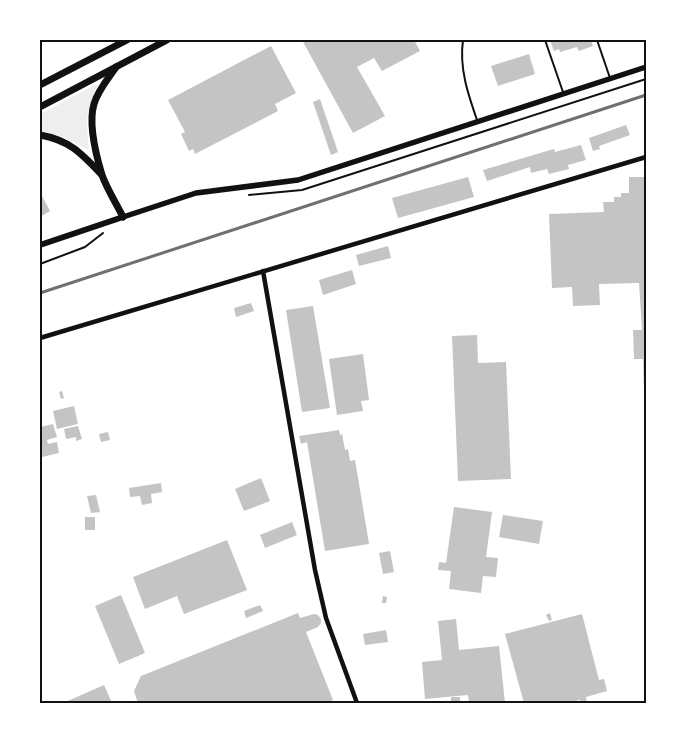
<svg xmlns="http://www.w3.org/2000/svg" width="686" height="743" viewBox="0 0 686 743" font-family="'Exo 2',sans-serif">
<rect width="100%" height="100%" fill="#fff"/>
<!-- green -->
<path fill="#eee" d="M95,85h2l1,1c-13,27 -12,34 -9,62l-1,2 -25,-13 -23,-6v-17z"/>
<!-- building -->
<g fill="#c4c4c4">
<polygon points="302,40 414,40 420,51 382,71 374,58 357,67 385,116 353,133"/>
<polygon points="550,40 591,40 593,46 579,51 577,47 560,52 559,49 554,51"/>
<polygon points="271,46 296,93 275,104 278,111 195,154 193,149 189,151 181,134 185,132 168,100"/>
<polygon points="529,54 535,74 498,86 491,66"/>
<polygon points="320,99 338,152 331,155 313,102"/>
<polygon points="626,125 630,135 599,146 600,149 593,151 589,138"/>
<polygon points="581,145 586,160 568,165 569,169 549,174 547,169 531,173 530,167 487,181 483,170 554,149 555,152"/>
<polygon points="468,177 474,197 398,218 392,198"/>
<polygon points="629,177 646,177 646,392 644,392 643,359 634,359 633,330 642,330 639,283 599,284 600,305 573,306 572,287 552,288 549,214 604,212 603,202 614,202 614,197 621,197 621,193 629,193"/>
<polygon points="40,192 50,211 40,217"/>
<polygon points="388,246 391,258 359,266 356,255"/>
<polygon points="352,270 356,284 323,295 319,280"/>
<polygon points="251,303 254,311 236,317 234,308"/>
<polygon points="313,306 330,408 302,412 286,310"/>
<polygon points="477,335 478,363 506,362 511,479 458,481 452,336"/>
<polygon points="363,354 369,400 361,401 363,411 337,415 329,359"/>
<polygon points="62,391 64,398 61,399 59,392"/>
<polygon points="74,406 78,424 57,429 53,411"/>
<polygon points="53,424 57,437 47,440 48,444 57,442 59,453 42,457 40,449 40,427"/>
<polygon points="78,426 82,439 76,441 76,437 66,439 64,429"/>
<polygon points="339,430 340,435 342,434 345,450 348,449 350,461 355,460 369,544 325,551 307,442 301,444 299,436"/>
<polygon points="108,432 110,440 101,442 99,434"/>
<polygon points="261,478 270,501 244,511 235,489"/>
<polygon points="161,483 162,492 151,494 152,503 142,505 140,496 130,497 129,488"/>
<polygon points="96,495 100,512 91,513 87,496"/>
<polygon points="454,507 492,512 486,557 498,558 496,577 483,576 481,593 449,589 451,571 438,570 439,562 446,563"/>
<polygon points="503,515 543,521 539,544 499,537"/>
<rect x="85" y="517" width="10" height="13"/>
<polygon points="292,522 297,535 265,548 260,535"/>
<polygon points="227,540 247,590 184,614 177,596 145,609 133,577"/>
<polygon points="390,551 394,572 383,574 379,553"/>
<polygon points="121,595 145,653 119,664 95,606"/>
<polygon points="383,596 387,597 386,603 382,603"/>
<polygon points="260,605 263,611 246,618 244,611"/>
<polygon points="298,613 300,618 314,614 318,615 321,619 321,623 318,627 306,632 333,700 325,703 138,703 134,691 141,676"/>
<polygon points="550,613 552,620 549,621 546,615"/>
<polygon points="582,614 599,680 604,679 607,691 586,697 587,703 581,703 580,700 566,703 524,703 505,634"/>
<polygon points="456,619 459,650 499,646 505,703 469,703 468,695 425,699 422,662 442,660 438,621"/>
<polygon points="386,630 388,642 365,645 363,634"/>
<polygon points="104,685 112,703 63,703"/>
<rect x="451" y="697" width="9" height="6"/>
</g>
<g fill="none" stroke-linecap="round" stroke-linejoin="round">
<!-- path -->
<g stroke="#111" stroke-width="2">
<polyline points="249,195 302,190 646,79"/>
<polyline points="40,264 85,247 103,233"/>
</g>
<!-- service -->
<g stroke="#111" stroke-width="2">
<path d="M463,40c-4,28 5,54 14,80"/>
<polyline points="545,40 563,92"/>
<polyline points="597,40 610,78"/>
</g>
<!-- minor -->
<g stroke="#111" stroke-width="4.5">
<polyline points="263,271 315,570 326,618 357,703"/>
<polyline points="40,338 646,157"/>
</g>
<!-- tertiary -->
<polyline stroke="#111" stroke-width="5.5" points="123,217 196,193 298,180 646,67"/>
<!-- secondary -->
<polyline stroke="#111" stroke-width="6" points="40,245 123,217"/>
<!-- trunk -->
<g stroke="#111" stroke-width="7">
<path d="M116,67c-8,12 -18,23 -22,37 -6,20 2,51 8,71 5,14 14,28 21,42"/>
<polyline points="40,85 127,40"/>
<polyline points="40,107 167,40"/>
<path d="M40,135c29,5 41,18 61,39"/>
</g>
<!-- rail -->
<polyline stroke="#707070" stroke-width="3" points="40,293 646,95"/>
</g>
<!-- border -->
<rect width="686" height="743" fill="none" stroke="#ffffff" stroke-width="82"/>
<rect x="41" y="41" width="604" height="661" fill="none" stroke="#111" stroke-width="2"/>
</svg>
